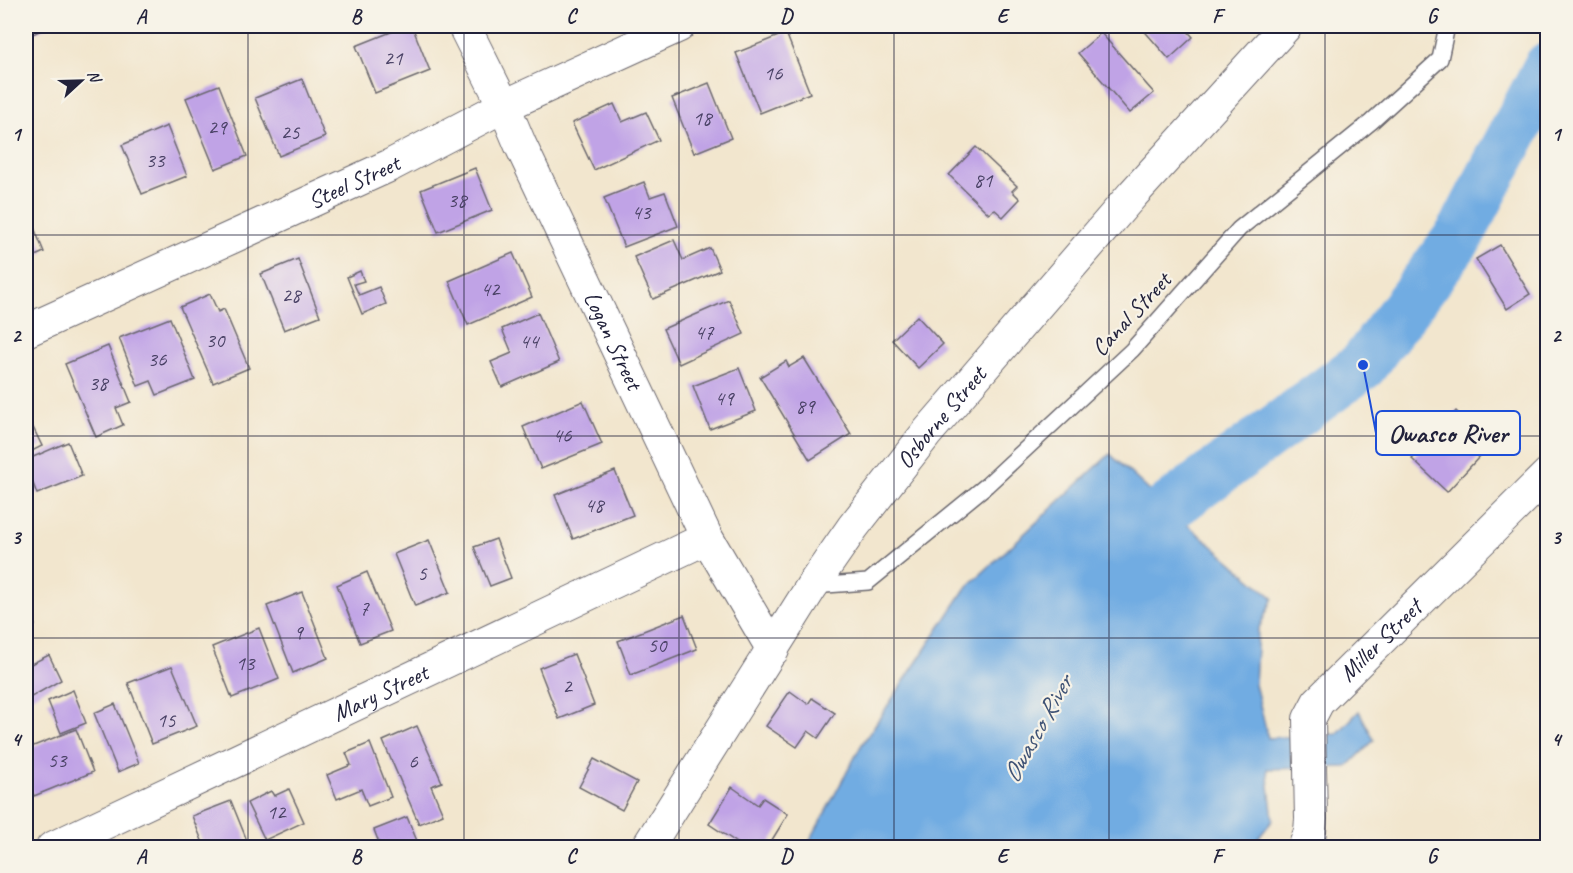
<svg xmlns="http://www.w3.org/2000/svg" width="1573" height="873" viewBox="0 0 1573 873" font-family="Caveat,sans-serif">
<rect width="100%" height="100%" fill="#f7f3e8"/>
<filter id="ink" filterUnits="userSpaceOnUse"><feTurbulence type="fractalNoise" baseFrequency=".0167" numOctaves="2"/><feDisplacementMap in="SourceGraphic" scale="12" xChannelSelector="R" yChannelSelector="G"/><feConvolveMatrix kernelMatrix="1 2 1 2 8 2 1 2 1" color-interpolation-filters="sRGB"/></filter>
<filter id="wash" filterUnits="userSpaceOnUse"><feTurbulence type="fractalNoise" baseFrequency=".008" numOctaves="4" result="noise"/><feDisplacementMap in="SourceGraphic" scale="24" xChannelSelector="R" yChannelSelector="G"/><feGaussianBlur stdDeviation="1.35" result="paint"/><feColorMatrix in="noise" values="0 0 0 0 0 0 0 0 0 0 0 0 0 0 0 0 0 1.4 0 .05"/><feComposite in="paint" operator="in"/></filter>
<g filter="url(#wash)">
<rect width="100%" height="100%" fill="#f2e6ce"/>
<!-- water -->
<polygon fill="#71ace2" stroke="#4a678e" stroke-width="1.5" points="1110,454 1168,508 1273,598 1258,630 1255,684 1268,738 1337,734 1359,711 1374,740 1347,767 1267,769 1273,820 1251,847 806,848 861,746 965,589"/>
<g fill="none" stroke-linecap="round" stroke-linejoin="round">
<!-- river -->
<polyline stroke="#71ace2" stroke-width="50" points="1132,567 1168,508 1363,365 1460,235 1548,67"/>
</g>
<g id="blocks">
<!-- building -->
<g fill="#c0a3e6">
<polygon points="26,26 50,26 26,37"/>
<polygon points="406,26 412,26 430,71 375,93 356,46"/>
<polygon points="1140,26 1183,26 1193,37 1169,59"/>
<polygon points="786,33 810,93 760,113 736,53"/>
<polygon points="1101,33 1154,93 1130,113 1078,53"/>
<polygon points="302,79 325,137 279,156 255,98"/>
<polygon points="709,83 731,138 694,153 672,98"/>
<polygon points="219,85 247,156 215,169 186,98"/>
<polygon points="614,104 622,122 646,112 659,140 594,170 572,123"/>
<polygon points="167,126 187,176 142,194 122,145"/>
<polygon points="976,147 1017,186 1012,191 1020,199 1003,217 994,209 989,214 949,175"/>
<polygon points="475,168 492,210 438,232 421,190"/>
<polygon points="644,182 650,197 665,192 678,226 624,247 604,198"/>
<polygon points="26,208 44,252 26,260"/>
<polygon points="674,240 683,260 710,248 720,270 653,299 634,257"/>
<polygon points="1500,245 1530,294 1507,309 1476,259"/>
<polygon points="513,253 532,297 468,325 449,281"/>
<polygon points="298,259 320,316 284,330 261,274"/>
<polygon points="360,271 364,281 354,284 359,295 379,287 386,304 362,314 347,277"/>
<polygon points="210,294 218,312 224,309 249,368 213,383 180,307"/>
<polygon points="729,300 744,334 679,364 663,329"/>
<polygon points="538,313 559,362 502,387 491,362 512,353 502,329"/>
<polygon points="917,316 943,344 918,368 892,340"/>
<polygon points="170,318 195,380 157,395 151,381 138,386 119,338"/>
<polygon points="108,346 131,402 116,408 123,425 96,437 65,364"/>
<polygon points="804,358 851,434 810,460 760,377 786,361 789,367"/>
<polygon points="739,368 756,411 710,429 693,386"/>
<polygon points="583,401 602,444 541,469 523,427"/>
<polygon points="1456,411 1491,444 1447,492 1412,459"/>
<polygon points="26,413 42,446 26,454"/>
<polygon points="68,442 82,476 37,494 26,465 26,460"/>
<polygon points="615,471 633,515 573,539 555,495"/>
<polygon points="496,539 511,578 490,586 474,547"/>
<polygon points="429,540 450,592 415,606 394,554"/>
<polygon points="367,572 391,631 360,643 337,585"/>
<polygon points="302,592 328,658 293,673 267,606"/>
<polygon points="26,604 35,625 26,629"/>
<polygon points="684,615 697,649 631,675 618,641"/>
<polygon points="259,628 279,679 232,698 212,647"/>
<polygon points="574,654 594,705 559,719 539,668"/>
<polygon points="49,655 61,680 26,700 26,657 29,665"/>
<polygon points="172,666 197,726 152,744 128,683"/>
<polygon points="73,690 86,723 61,733 48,701"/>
<polygon points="790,691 808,704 812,698 835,713 818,738 808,731 797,747 766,726"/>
<polygon points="115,704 139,763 118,772 94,713"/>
<polygon points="417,726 442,782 431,786 443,814 419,824 383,741"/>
<polygon points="76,729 93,772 34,796 26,774 26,749"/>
<polygon points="370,743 391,797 368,806 361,789 337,799 327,775 351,765 346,753"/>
<polygon points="594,759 637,782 622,810 579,787"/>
<polygon points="732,787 758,805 763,798 788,814 767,848 745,848 709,824"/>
<polygon points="289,789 304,822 265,840 247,803 271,791 274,796"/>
<polygon points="231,801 250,848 205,848 192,816"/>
<polygon points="407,817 420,848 381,848 374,830"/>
</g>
</g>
</g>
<g filter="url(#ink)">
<use href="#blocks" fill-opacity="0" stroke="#6b676e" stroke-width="1.5"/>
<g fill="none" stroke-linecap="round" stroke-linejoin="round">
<!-- lane casing -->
<g stroke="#6b676e" stroke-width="18">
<polyline id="lane" points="812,586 868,582 987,485 1132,350 1239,229 1371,122 1440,59 1447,26"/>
</g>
<!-- street casing -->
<g stroke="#6b676e" stroke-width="34">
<g id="street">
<path id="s1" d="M464,26l40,80 16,38 187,394 66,112"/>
<path id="s2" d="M26,331l365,-166 113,-59 175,-80"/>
<path id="s3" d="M52,848l655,-310"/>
<path id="s4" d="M647,848l165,-262 41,-59 73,-93 207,-240 153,-168"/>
<path id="s5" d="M1304,848l6,-16 1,-13 -2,-100 9,-17 230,-228"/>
</g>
</g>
<!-- lane -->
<use href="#lane" stroke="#fff" stroke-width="15"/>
<!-- street -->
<use href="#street" stroke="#fff" stroke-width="32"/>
</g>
</g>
<!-- grid -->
<path fill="none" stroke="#22223b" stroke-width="1.5" stroke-opacity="0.55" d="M248,26v822M464,26v822M679,26v822M894,26v822M1109,26v822M1325,26v822M26,235h1522M26,436h1522M26,638h1522"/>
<g text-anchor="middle" stroke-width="4.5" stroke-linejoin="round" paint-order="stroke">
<!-- number labels -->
<g font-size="21" fill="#4a4266">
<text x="393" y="65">21</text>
<text x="773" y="80">16</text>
<text x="702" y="125">18</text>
<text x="217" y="134">29</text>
<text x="290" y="139">25</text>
<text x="155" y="167">33</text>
<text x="983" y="187">81</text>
<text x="457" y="207">38</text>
<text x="641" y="219">43</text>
<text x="490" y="296">42</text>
<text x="291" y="302">28</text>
<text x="704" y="339">47</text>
<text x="215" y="347">30</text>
<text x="529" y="348">44</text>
<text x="157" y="366">36</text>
<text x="98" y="390">38</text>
<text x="724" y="405">49</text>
<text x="805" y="413">89</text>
<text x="562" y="442">46</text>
<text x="594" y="512">48</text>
<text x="422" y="580">5</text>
<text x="364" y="615">7</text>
<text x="298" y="639">9</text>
<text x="657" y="652">50</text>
<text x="245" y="670">13</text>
<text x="567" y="693">2</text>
<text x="166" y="727">15</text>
<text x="57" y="767">53</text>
<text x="413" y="768">6</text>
<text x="276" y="819">12</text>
</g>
<!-- street labels -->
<g font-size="24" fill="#22223b" stroke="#f7f3e8">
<text dy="8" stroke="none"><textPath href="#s2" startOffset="360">Steel Street</textPath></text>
<text transform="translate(1131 314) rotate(-47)" y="8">Canal Street</text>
<text dy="8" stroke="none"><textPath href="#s1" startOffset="348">Logan Street</textPath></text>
<text dy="8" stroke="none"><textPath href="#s4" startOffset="522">Osborne Street</textPath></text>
<text dy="8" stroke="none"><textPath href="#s5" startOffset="237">Miller Street</textPath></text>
<text dy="8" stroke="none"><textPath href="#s3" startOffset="363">Mary Street</textPath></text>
</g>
<!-- water labels -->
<g font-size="26" font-style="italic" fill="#3e5275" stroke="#f7f3e8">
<text transform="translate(1037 729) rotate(-61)" y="9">Owasco River</text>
</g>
</g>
<!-- callouts -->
<path fill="none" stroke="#1d4ed8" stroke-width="2" d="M1363 365L1376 433"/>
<circle fill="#1d4ed8" stroke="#f7f3e8" stroke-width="2" cx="1363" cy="365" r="6"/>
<rect fill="#f7f3e8" stroke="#1d4ed8" stroke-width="2" x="1376" y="411" width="144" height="44" rx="6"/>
<g font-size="26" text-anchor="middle" font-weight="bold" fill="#22223b">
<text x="1448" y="442">Owasco River</text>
</g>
<!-- margin -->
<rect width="1573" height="873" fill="none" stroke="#f7f3e8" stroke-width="66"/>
<!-- north arrow -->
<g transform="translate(81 81) rotate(68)" stroke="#f7f3e8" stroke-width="4.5" paint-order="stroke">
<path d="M0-4.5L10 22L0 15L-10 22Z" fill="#22223b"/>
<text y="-9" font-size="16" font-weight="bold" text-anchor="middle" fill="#22223b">N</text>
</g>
<rect x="33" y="33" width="1507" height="807" fill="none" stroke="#22223b" stroke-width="2"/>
<g font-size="20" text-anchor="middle" font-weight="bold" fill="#22223b">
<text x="141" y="23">A</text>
<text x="356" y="23">B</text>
<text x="571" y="23">C</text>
<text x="786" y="23">D</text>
<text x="1002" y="23">E</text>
<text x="1217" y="23">F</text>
<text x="1432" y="23">G</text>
<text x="16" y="141">1</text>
<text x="1556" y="141">1</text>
<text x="16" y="342">2</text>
<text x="1556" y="342">2</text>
<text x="16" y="544">3</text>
<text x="1556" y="544">3</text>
<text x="16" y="746">4</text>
<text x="1556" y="746">4</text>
<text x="141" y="863">A</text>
<text x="356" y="863">B</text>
<text x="571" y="863">C</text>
<text x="786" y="863">D</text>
<text x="1002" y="863">E</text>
<text x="1217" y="863">F</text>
<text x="1432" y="863">G</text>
</g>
</svg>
